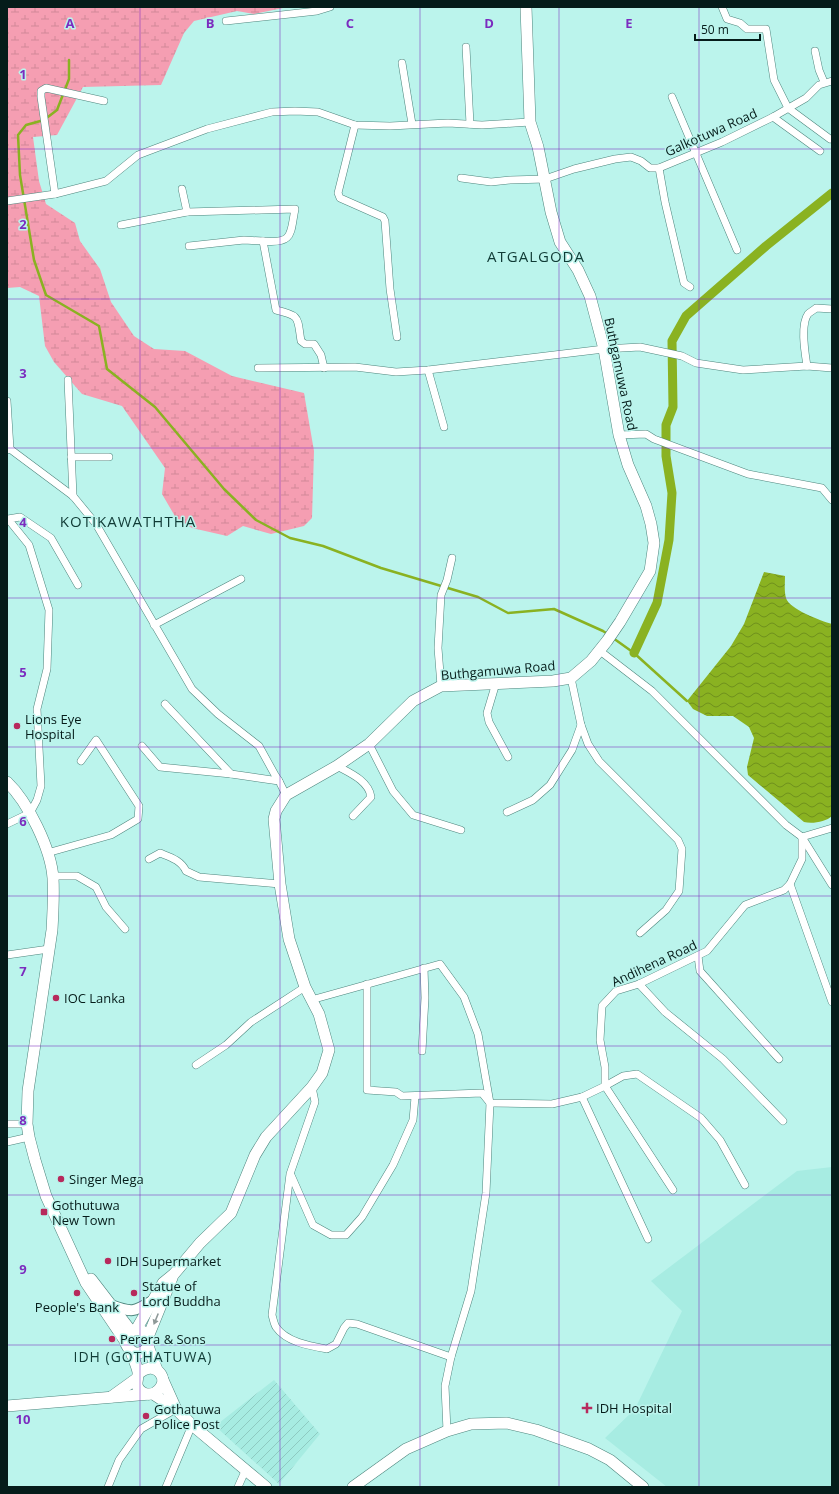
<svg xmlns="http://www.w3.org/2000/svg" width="839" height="1494" viewBox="0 0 839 1494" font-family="'Open Sans',sans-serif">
<defs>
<pattern id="industrial-furrows" width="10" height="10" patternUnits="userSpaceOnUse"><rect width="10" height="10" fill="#a7ece2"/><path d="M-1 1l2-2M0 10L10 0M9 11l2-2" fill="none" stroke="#8ecac1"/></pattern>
<pattern id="wetland-marsh" width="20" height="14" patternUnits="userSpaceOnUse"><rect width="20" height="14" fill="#f59eb2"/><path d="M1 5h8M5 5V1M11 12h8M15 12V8" fill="none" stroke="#d18898"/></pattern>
<pattern id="water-waves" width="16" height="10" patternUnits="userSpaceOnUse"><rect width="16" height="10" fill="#8ab221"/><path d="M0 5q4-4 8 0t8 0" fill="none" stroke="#6f901c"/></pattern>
</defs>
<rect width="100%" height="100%" fill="#bbf4ec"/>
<!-- built -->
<polygon fill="#a7ece2" points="832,1167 832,1487 667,1487 605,1438 635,1409 682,1311 651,1281 797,1171"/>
<!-- industrial -->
<polygon fill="url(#industrial-furrows)" points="274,1380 320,1434 279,1484 215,1426"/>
<!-- wetland -->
<polygon fill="url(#wetland-marsh)" points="7,7 288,7 254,14 237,11 194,21 184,33 161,85 83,87 57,135 33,137 39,181 46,204 75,223 80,241 100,269 111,302 134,336 154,349 185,351 232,376 304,393 314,451 312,518 304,526 271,534 243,526 227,536 192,528 176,518 162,494 165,468 122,406 82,394 54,362 45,346 39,296 20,287 7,288"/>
<!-- water -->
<path fill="url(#water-waves)" d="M764,572l21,4c0,7 -1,15 1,22 3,11 35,23 46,26v192c-6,6 -20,8 -28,6l-56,-47 -1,-8 7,-29 -5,-11 -16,-11h-26l-14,-7 -6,-8 44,-55 13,-22z"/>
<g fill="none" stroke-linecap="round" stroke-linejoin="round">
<!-- stream -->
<g stroke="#8ab221" stroke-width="2.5">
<polyline points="69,60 69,79 57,110 44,120 26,125 18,135 20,175 34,260 46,295 99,326 107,369 155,407 224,489 256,520 290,538 323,546 381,568 478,597 508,613 554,609 603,631 609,635"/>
<polyline points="613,638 634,653 687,701"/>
</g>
<!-- canal -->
<polyline stroke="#8ab221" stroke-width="9" points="634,653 657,603 669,540 672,493 666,456 666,425 673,407 672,341 686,316 766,246 832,193"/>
<!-- minor casing -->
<g stroke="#4e857d" stroke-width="8">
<g id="minor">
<polyline points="722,7 727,19 740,23 747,29 766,29 774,80 788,108 830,139"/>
<polyline points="226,21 317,11 330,7"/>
<polyline points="466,47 470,124"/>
<polyline points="815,51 819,70 824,82"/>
<polyline points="402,63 412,124"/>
<polyline points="672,97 737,250"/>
<polyline points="773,117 820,151"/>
<polyline points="355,125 338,193 340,198 383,217 385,221 390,289 397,337"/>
<polyline points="659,168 665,202 684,283 690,287"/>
<polyline points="461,178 491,182 510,180 545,179 574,169 615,159 631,157 641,161 650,168 659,168 722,142 773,117 806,98 819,85 832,81"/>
<polyline points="182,189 187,212"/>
<polyline points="55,194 41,97 41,91 46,88 104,101"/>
<polyline points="7,201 55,194 106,181 138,155 207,129 272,112 295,111 318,112 355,125 390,126 448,123 482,125 530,122"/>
<path d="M121,225l66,-13 108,-3c-5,25 -1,35 -32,32l13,69c25,6 21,7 25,31l4,3h9l7,11 3,13"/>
<polyline points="189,246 244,240 263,241"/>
<path d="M807,366c-2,-13 -7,-41 1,-52 2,-2 6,-4 8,-6l16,1"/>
<polyline points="258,368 355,367 396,372 428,370 604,349 640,347 682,356 696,363 743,370 807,366 832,368"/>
<polyline points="428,370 444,427"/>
<polyline points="68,380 73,496"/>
<polyline points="7,401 10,449"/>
<polyline points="619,435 646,434 654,439 748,474 822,488 832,500"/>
<polyline points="7,450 10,449 73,496 96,524 192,689 218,714 259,746 275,775 279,781"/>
<polyline points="71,457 109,457"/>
<polyline points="154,625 241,579"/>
<polyline points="600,651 652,691 786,825 802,837 832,828"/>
<polyline points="571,678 581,725 588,744 599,761 678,840 682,849 679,891 666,910 640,933"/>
<polyline points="496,683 487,713 489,722 508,757"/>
<polyline points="441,686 438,648 441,595 447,580 452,558"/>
<polyline points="165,704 231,774 279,781 286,795"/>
<polyline points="369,744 393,791 413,815 461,830"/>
<polyline points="142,746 160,767 231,774"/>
<path d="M337,766c13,7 32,15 34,31l-18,19"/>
<polyline points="507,812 533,800 550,785 572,750 581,725"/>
<polyline points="7,824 30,813 37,800 41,786 37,709 47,669 49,610 29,545 8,519 20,517 51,538 78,585"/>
<polyline points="802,837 832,885"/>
<polyline points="47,853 111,835 138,819 139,806 96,740 81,761"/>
<path d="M149,859l11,-6c10,4 21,7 26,18l13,6 81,7"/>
<polyline points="53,876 77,876 96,887 106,907 125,929"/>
<polyline points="790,884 832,1002"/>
<polyline points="7,955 49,949"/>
<polyline points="698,956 700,971 779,1059"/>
<polyline points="367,984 367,1090 396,1092 402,1096 482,1093 490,1103 552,1104 582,1097 605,1086 605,1067 600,1040 602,1006 616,991 639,984 707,951 745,905 784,890 790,884 802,859 802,837"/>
<polyline points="639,984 665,1012 723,1059 783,1121"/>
<polyline points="311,1000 440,964 464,997 478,1034 490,1103 486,1193 471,1291 451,1357 445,1386 447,1431"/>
<polyline points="422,1051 425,998 424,968"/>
<polyline points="196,1065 226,1045 251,1022 305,987"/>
<path d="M312,1087l3,15 -25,72 -18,141c1,3 2,9 4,12 10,15 34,19 51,22l9,-5 8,-16 4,-5 9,1 94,33"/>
<polyline points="582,1097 648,1239"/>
<polyline points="7,1124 27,1124"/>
<polyline points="7,1142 29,1137"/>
<polyline points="291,1175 313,1225 331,1235 346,1235 362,1217 393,1165 413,1120 415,1097"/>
<polyline points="673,1190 605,1086 623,1076 637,1074 701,1118 720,1140 745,1185"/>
<polyline points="108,1487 119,1460 141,1429 176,1409"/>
<polyline points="166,1487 192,1425"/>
<polyline points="238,1487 246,1469"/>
</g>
</g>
<!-- secondary casing -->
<g stroke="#4e857d" stroke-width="12">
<path id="secondary" d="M111,1305c21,8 23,7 41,-4"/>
</g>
<!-- primary casing -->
<g stroke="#4e857d" stroke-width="12">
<g id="primary">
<path d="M7,782c21,20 44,67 46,96 1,17 0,35 -1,52l-24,161 -1,33 2,13 6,23 11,36 40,87 39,58c2,8 10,16 19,10 17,-11 -11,-36 -19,-10"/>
<polyline points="91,1279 131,1331"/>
<polyline points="136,1330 163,1283 174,1274 200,1243 231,1213 255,1155 266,1137 312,1087 322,1073 329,1050 319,1014 305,987 289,939 280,884 274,819 276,811 286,795 337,766 369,744 413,701 441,686 553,681 571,678 591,661 607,641 620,622 650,571 654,543 651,524 646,506 628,465 619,435 604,349 590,296 578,270 560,242 551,212 538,147 530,122 526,7"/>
<polyline points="148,1337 172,1278"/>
<polyline points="148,1346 157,1370"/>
<path d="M131,1352c2,6 6,14 7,20 1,7 -5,14 4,20 12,8 27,-8 18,-19 -6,-8 -15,-5 -22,1"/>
<polyline points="163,1380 176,1409"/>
<polyline points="153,1394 176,1409 192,1425 266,1487"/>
<polyline points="111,1397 136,1379"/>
<polyline points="7,1406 150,1394"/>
<polyline points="353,1487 406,1449 447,1431 471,1424 507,1423 536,1430 589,1449 610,1460 643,1487"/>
</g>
</g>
<!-- minor -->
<use href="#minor" stroke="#fff" stroke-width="7"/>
<!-- secondary -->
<use href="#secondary" stroke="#fff" stroke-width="10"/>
<!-- primary -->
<use href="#primary" stroke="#fff" stroke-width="11"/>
</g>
<!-- one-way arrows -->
<defs><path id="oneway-solid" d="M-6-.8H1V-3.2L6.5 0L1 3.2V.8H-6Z"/></defs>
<use fill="#8e9998" href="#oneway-solid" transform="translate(156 1319) rotate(112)"/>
<!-- grid -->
<path fill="none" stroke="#7b2cbf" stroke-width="1" stroke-opacity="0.55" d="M140,7v1480M280,7v1480M420,7v1480M559,7v1480M699,7v1480M7,149h825M7,299h825M7,448h825M7,598h825M7,747h825M7,896h825M7,1046h825M7,1195h825M7,1345h825"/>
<!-- markers -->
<g fill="#b7295c" stroke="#bbf4ec" stroke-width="1.5">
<circle cx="17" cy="726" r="4"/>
<circle cx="56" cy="998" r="4"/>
<circle cx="61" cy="1179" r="4"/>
<rect x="40" y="1208" width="8" height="8" rx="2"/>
<circle cx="108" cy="1261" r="4"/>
<circle cx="77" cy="1293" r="4"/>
<circle cx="134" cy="1293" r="4"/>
<circle cx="112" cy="1339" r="4"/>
<path d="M585 1402h4v4h4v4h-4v4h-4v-4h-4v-4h4z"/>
<circle cx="146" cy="1416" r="4"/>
</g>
<g text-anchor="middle" stroke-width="3" stroke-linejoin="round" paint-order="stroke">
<!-- street labels -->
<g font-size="13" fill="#051c1a" stroke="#bbf4ec">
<text transform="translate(711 132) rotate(-24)" y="5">Galkotuwa Road</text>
<text transform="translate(621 374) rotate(78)" y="5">Buthgamuwa Road</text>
<text transform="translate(498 670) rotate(-5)" y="5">Buthgamuwa Road</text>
<text transform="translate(654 963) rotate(-25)" y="5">Andihena Road</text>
</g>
<!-- poi labels -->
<g font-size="13" fill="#051c1a" stroke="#bbf4ec" text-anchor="start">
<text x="25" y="724">Lions Eye<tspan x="25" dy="15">Hospital</tspan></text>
<text x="64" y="1003">IOC Lanka</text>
<text x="69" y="1184">Singer Mega</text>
<text x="52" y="1210">Gothutuwa<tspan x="52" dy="15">New Town</tspan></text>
<text x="116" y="1266">IDH Supermarket</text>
<text x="142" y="1291">Statue of<tspan x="142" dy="15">Lord Buddha</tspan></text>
<text x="77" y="1312" text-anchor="middle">People's Bank</text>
<text x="120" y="1344">Perera &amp; Sons</text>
<text x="596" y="1413">IDH Hospital</text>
<text x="154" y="1414">Gothatuwa<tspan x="154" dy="15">Police Post</tspan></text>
</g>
<!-- neighbourhood labels -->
<g font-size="14" letter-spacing="1" fill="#103b36" stroke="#bbf4ec">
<text x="143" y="1362">IDH (GOTHATUWA)</text>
</g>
<!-- quarter labels -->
<g font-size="15" letter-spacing="1" fill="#103b36" stroke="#bbf4ec">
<text x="536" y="262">ATGALGODA</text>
<text x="128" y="527">KOTIKAWATHTHA</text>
</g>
</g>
<g font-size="13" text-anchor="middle" font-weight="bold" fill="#7b2cbf" stroke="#bbf4ec" stroke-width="3" stroke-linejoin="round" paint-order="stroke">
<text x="70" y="28">A</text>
<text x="210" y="28">B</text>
<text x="350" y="28">C</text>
<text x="489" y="28">D</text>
<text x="629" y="28">E</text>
<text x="23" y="79">1</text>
<text x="23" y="229">2</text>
<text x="23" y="378">3</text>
<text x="23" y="527">4</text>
<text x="23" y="677">5</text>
<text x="23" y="826">6</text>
<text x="23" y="976">7</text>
<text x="23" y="1125">8</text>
<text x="23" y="1274">9</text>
<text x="23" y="1424">10</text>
</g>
<!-- border -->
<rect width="839" height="1494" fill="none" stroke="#051c1a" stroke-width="16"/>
<!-- scale -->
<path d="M695 34v6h65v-6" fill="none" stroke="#051c1a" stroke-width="2"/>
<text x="701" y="34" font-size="12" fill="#051c1a" stroke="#bbf4ec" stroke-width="3" paint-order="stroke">50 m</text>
</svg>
